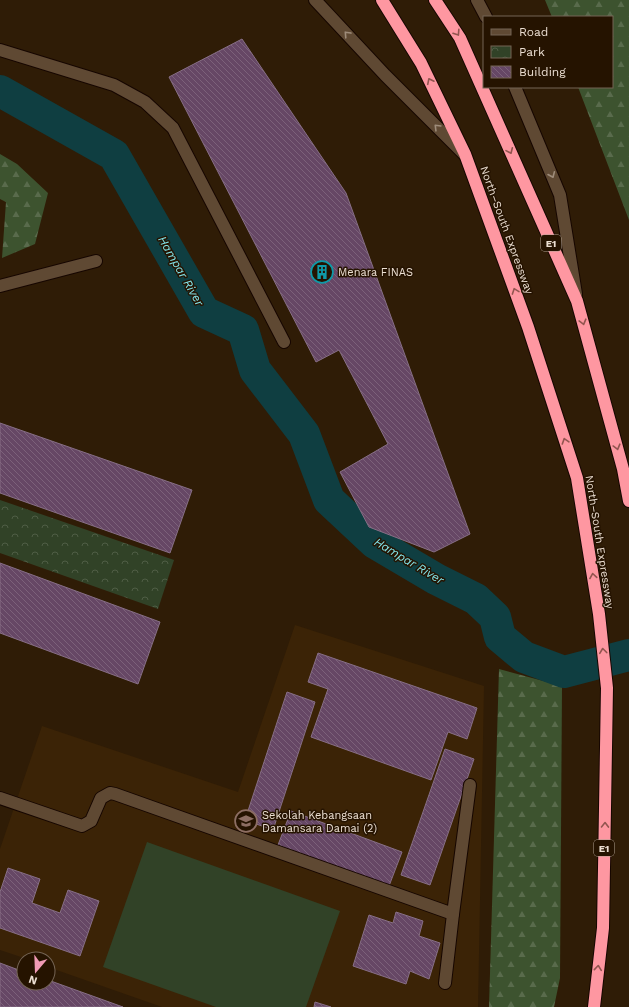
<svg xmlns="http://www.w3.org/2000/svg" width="629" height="1007" viewBox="0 0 629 1007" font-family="'Work Sans',sans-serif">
<defs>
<pattern id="forest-firs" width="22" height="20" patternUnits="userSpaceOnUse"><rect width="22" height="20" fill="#3d532f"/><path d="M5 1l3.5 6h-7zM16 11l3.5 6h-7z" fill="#596b4c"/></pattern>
<pattern id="park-crowns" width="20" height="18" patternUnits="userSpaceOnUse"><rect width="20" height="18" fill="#314227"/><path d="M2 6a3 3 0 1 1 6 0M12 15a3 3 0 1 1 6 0" fill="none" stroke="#4f5d45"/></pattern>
<pattern id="building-back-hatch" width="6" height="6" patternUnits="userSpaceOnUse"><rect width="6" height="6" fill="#664765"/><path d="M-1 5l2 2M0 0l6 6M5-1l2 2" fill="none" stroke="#7c617a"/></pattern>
</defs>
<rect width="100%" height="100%" fill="#2f1c06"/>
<!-- built -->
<polygon fill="#3b2306" points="295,625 484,686 478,1007 162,1007 48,967 48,959 27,959 0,950 0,849 42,726 238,792"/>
<!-- forest -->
<g fill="url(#forest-firs)">
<polygon points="545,0 629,0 629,220 578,87 612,87 612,17 552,17"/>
<polygon points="0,154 17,164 48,193 35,244 2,258 6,202 0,199"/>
<polygon points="499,669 562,686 560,978 554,1007 489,1007"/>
</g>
<!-- park -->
<polygon fill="url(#park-crowns)" points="0,500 174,560 158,609 0,553"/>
<!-- pitch -->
<polygon fill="#314227" points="147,842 340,911 306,1007 216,1007 103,967"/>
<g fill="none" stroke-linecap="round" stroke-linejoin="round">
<!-- river -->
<polyline stroke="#0f3e41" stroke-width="32" points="0,91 114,155 204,312 243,330 255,370 304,434 329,500 375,543 436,579 476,599 495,617 500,637 524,657 564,672 629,655"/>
</g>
<!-- building -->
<g fill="url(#building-back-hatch)" stroke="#876f86">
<polygon points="242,39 346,193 470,534 434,552 369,527 340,472 388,444 339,350 316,362 169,77"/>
<polygon points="0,423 192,490 170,553 0,493"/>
<polygon points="0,563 160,622 138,684 0,633"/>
<polygon points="318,653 477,708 467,739 448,732 431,780 311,737 328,689 308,682"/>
<polygon points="287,692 315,702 273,830 245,820"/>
<polygon points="445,749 474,759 430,885 401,875"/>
<polygon points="291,811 402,852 389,886 278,845"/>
<polygon points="8,868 40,879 32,903 60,913 68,890 99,901 80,956 0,928 0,892"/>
<polygon points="396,912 423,921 419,936 440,943 429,979 410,971 406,984 353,966 369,915 393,923"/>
<polygon points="0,963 24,972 24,983 48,983 48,980 123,1007 0,1007"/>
<polygon points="315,1002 331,1007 314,1007"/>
</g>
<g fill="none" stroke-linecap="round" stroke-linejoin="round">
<!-- minor casing -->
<g stroke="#160600" stroke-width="14">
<g id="minor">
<polyline points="315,0 385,75 464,154"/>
<polyline points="477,0 486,17"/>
<polyline points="0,50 114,85 145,102 173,128 284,342"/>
<polyline points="515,87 560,195 576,294"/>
<polyline points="0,286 96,261"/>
<polyline points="0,798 82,826 91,821 101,798 110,793 115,794 453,914 445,983"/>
<polyline points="453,914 470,785"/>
</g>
</g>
<!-- highway casing -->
<g stroke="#160600" stroke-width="14">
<g id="highway">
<polyline points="382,0 421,63 465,154 528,327 577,478 599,614 607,688 603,928 594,1007"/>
<polyline points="435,0 460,38 577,301 623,469 629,501"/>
</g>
</g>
<!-- minor -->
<use href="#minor" stroke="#5f4933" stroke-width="12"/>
<!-- highway -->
<use href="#highway" stroke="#fe97a1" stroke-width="12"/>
</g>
<!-- one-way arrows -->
<defs><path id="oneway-chevron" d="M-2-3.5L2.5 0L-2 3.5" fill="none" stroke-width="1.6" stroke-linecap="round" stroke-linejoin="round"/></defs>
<g stroke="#925550">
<use href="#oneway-chevron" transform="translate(457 33) rotate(57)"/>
<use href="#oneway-chevron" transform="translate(430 81) rotate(-116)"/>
<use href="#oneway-chevron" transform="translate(510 151) rotate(66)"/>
<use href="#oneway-chevron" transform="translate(515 291) rotate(-110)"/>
<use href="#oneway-chevron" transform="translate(583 322) rotate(75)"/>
<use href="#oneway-chevron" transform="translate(565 441) rotate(-108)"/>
<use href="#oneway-chevron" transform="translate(617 447) rotate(75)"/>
<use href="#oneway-chevron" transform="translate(593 576) rotate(-99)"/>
<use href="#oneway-chevron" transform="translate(603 651) rotate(-97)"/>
<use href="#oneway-chevron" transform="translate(605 825) rotate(-89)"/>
<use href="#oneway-chevron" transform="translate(598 968) rotate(-84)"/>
</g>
<g stroke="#9e8c7a">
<use href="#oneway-chevron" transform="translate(347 34) rotate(-133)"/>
<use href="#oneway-chevron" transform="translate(437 127) rotate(-135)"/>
<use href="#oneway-chevron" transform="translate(552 175) rotate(67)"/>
</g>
<!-- icons -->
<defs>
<g id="building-ring" transform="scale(1.15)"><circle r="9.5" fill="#251300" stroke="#0f9aa8" stroke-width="1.5"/><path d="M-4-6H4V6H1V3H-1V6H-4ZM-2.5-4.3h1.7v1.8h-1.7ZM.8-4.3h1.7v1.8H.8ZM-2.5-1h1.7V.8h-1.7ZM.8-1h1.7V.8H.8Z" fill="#0f9aa8"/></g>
<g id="school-ring" transform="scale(1.15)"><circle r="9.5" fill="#251300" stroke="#8d6e63" stroke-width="1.5"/><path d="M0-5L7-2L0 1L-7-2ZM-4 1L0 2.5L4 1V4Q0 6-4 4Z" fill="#8d6e63"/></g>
</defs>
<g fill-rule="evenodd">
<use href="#building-ring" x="322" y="272"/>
<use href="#school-ring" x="246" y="821"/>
</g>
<g text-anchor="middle" stroke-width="3" stroke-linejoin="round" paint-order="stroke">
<!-- shield labels -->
<g fill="#251300" stroke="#b0a192" stroke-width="1">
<rect x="541" y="235" width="20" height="16" rx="3"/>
<rect x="594" y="840" width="20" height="16" rx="3"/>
</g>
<g font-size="10" font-weight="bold" fill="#ebded1">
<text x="551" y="247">E1</text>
<text x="604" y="852">E1</text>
</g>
<!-- street labels -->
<g font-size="11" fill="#ebded1" stroke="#251300">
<text transform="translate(507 230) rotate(70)" y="4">North–South Expressway</text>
<text transform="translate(600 542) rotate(81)" y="4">North–South Expressway</text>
</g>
<!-- poi labels -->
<g font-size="11" fill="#ebded1" stroke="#251300" text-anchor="start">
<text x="338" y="276">Menara FINAS</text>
<text x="262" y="819">Sekolah Kebangsaan<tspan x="262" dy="13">Damansara Damai (2)</tspan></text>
</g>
<!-- water labels -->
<g font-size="12" font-style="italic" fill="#82e3e8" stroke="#251300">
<text transform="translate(181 271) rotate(60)" y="4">Hampar River</text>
<text transform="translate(409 561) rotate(31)" y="4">Hampar River</text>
</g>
</g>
<!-- legend -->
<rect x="483" y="16" width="130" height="72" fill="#251300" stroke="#746454"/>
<rect x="491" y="29" width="20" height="6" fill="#5f4933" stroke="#746454"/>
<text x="519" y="36" font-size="12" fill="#ebded1">Road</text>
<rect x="491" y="46" width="20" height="12" fill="url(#park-crowns)" stroke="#746454"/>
<text x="519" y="56" font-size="12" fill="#ebded1">Park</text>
<rect x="491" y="66" width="20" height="12" fill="url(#building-back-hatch)" stroke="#746454"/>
<text x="519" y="76" font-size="12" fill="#ebded1">Building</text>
<!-- north arrow -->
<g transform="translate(36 971) rotate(199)"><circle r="19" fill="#251300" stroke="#746454"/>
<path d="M0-3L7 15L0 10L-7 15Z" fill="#f09ab5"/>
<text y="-6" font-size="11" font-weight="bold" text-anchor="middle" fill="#ebded1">N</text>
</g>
</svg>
